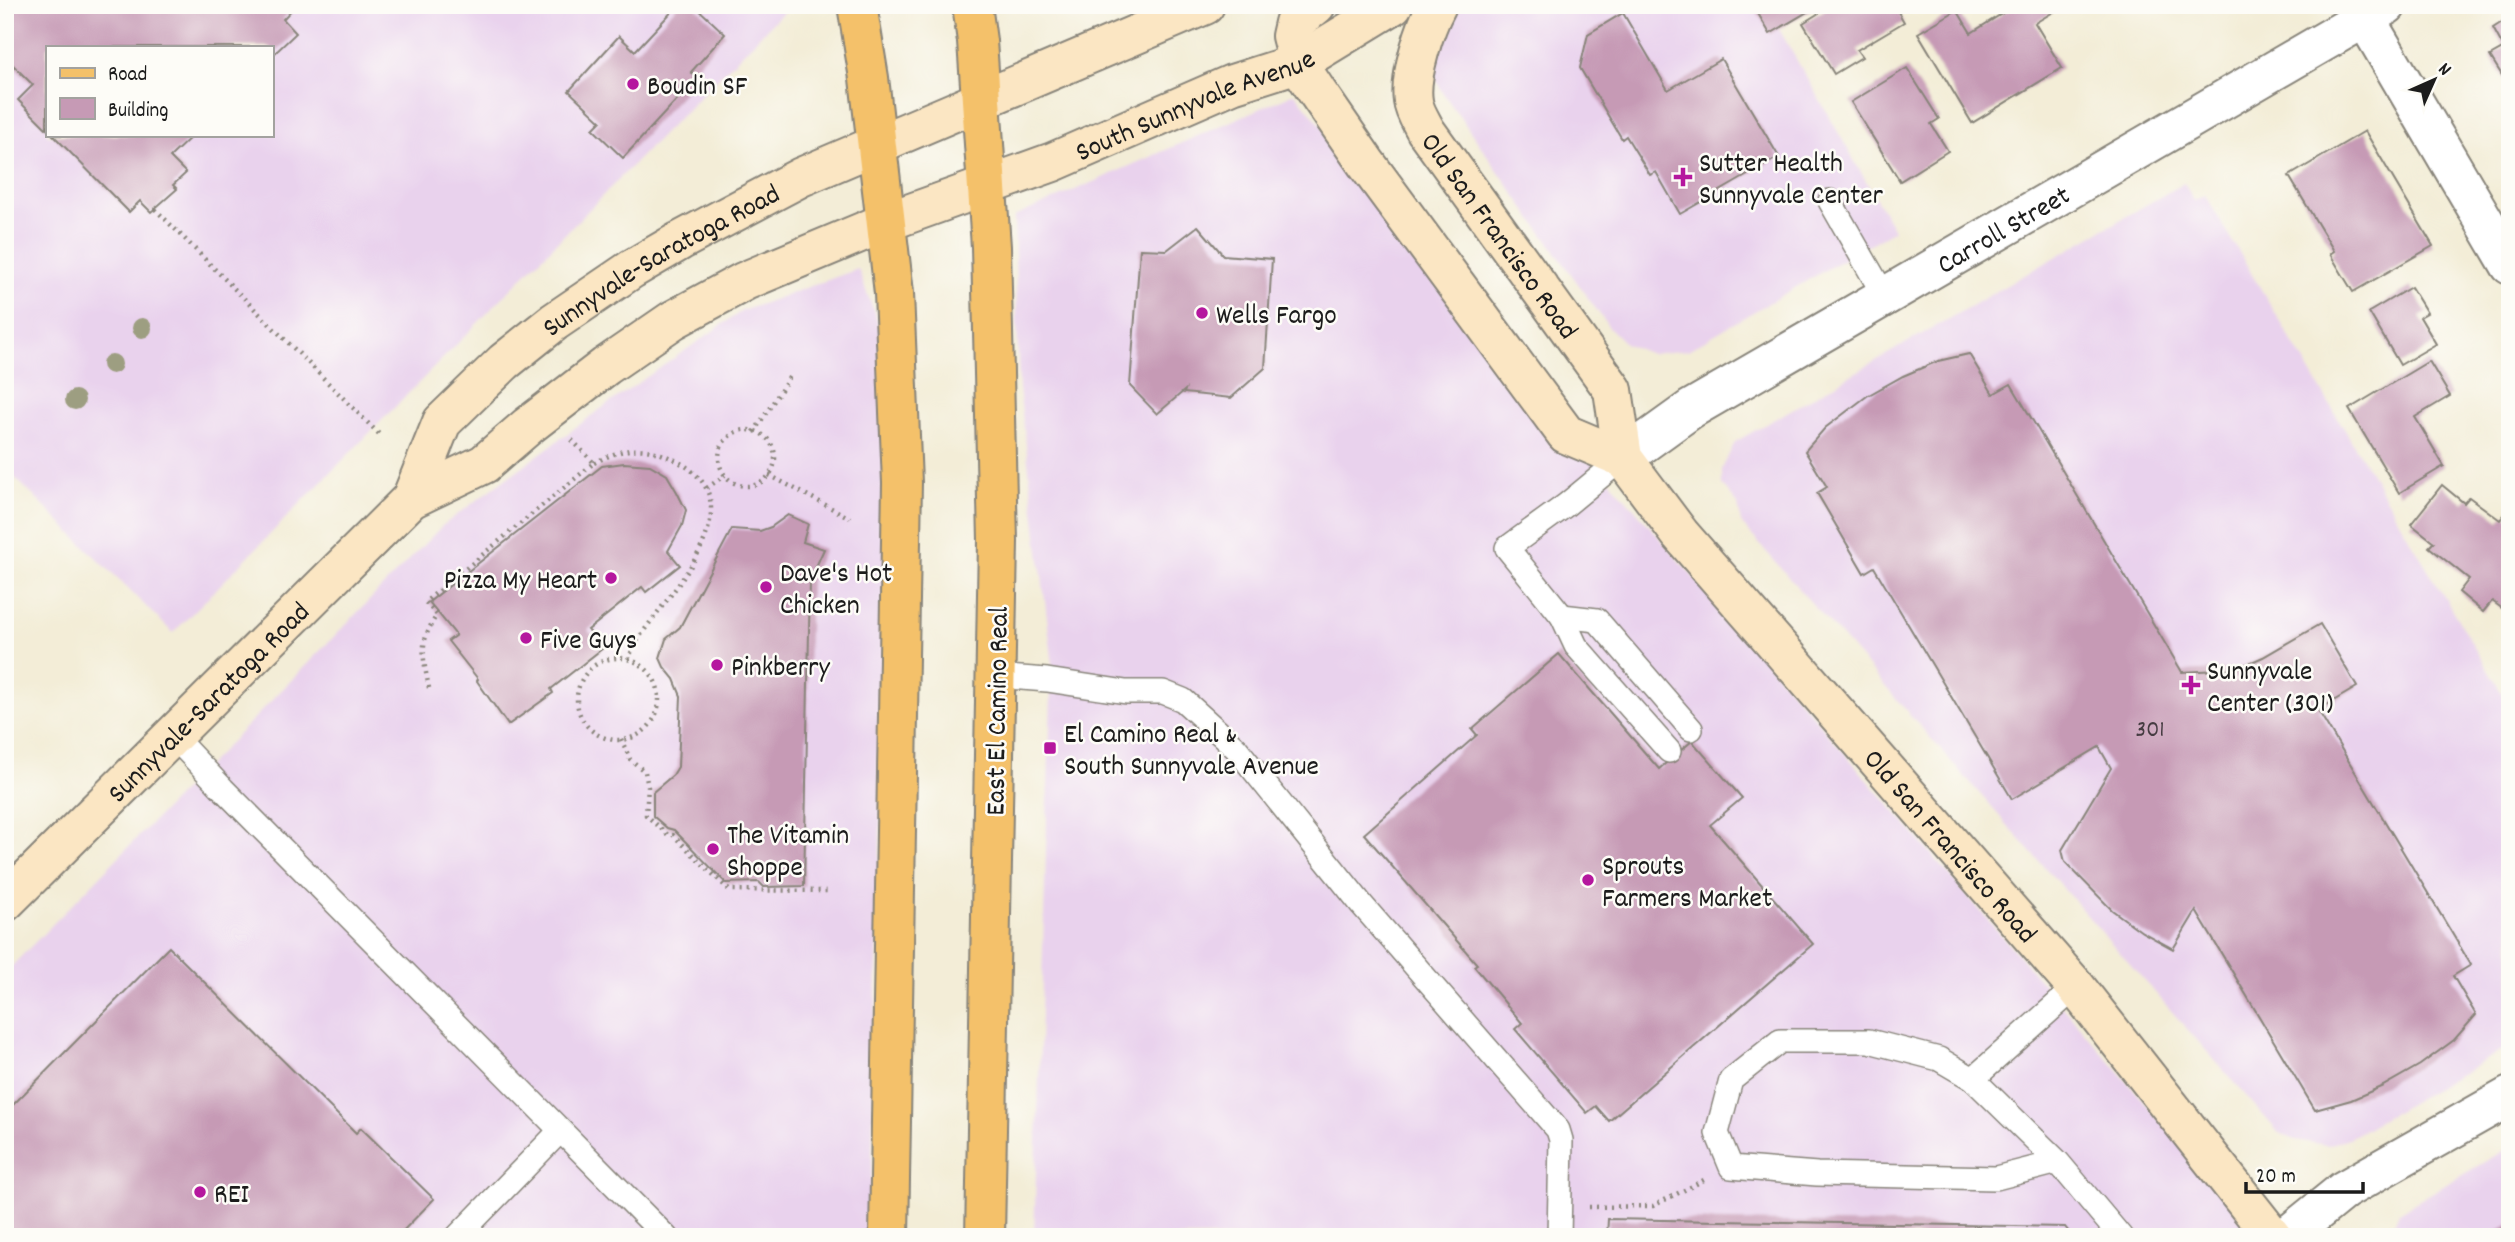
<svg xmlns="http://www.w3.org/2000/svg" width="2515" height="1242" viewBox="0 0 2515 1242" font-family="Dekko,sans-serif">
<rect width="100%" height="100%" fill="#fdfcf7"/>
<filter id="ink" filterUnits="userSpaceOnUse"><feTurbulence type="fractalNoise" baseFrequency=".0143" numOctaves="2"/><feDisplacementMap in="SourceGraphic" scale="14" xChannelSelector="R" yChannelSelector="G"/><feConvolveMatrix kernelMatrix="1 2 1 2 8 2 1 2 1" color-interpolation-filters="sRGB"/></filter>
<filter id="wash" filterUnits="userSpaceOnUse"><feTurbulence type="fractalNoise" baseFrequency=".00686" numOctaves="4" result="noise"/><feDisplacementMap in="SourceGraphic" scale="28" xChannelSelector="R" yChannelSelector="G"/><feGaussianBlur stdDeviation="1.57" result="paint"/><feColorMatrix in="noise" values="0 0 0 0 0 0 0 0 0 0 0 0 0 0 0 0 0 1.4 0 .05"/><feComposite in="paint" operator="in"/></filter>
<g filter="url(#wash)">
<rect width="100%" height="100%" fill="#f3edd7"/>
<!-- built -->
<g fill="#e9d2ed" fill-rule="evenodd">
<path d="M5,5h785l-617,628 -168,-165zM47,47h224v88h-224z"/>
<polygon points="1467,5 1819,5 1779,29 1894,230 1688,350 1651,354 1626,344 1608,326 1443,93 1432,71 1451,14"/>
<polygon points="1295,93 1615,486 2227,1198 2255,1237 1034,1237 1052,658 1019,388 1014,217"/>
<polygon points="2184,183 2194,201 2205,195 2510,707 2510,1046 2349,1138 2327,1145 2295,1140 2278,1132 1741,523 1738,504 1722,485 1722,469 1735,442"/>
<polygon points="858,269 884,339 889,488 870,1237 5,1237 5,973 442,526 598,411 742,311"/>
<polygon points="2510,1147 2510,1237 2389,1237 2399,1212"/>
</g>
<g id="blocks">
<!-- building -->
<g fill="#c69ab5">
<polygon points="5,5 296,5 283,19 296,33 271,57 271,47 47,47 47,129 18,100 33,85 5,57"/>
<polygon points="678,5 694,5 725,34 691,72 697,78 623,158 593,129 601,121 569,91 619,36 635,51"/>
<polygon points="1753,5 1819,5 1770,34"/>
<polygon points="1832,5 1894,5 1904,22 1857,50 1862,57 1834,74 1803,23"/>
<polygon points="2016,5 2065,5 2035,23 2062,68 1972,123 1918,33 1957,10 1971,33"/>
<polygon points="1623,13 1668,90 1721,59 1779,157 1680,214 1656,172 1650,175 1626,136 1622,139 1580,68 1588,34"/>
<polygon points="2510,17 2510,88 2490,56 2504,48 2493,28"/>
<polygon points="1907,68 1939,119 1931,124 1948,151 1900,181 1851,102"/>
<polygon points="2365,131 2433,246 2353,292 2330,254 2334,251 2289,176"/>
<polygon points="53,135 193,135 170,157 186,173 173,185 177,189 151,212 140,201 129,212"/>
<polygon points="1198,226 1223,255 1272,259 1265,368 1231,398 1184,393 1185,390 1157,414 1130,386 1140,249 1167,250"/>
<polygon points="2411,287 2427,313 2420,317 2436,344 2400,365 2369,312"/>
<polygon points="1969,354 1993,394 2011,384 2182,672 2236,669 2263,657 2320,624 2357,687 2318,710 2471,965 2453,976 2476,1015 2454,1040 2420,1065 2383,1086 2351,1100 2315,1110 2196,911 2173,949 2142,932 2112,910 2065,862 2062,850 2111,768 2099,747 2012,799 1874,567 1864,573 1817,493 1827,487 1805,451 1825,428 1867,396 1903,376 1938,361"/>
<polygon points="2429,361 2450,396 2415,417 2444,466 2399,493 2349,409"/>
<polygon points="624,463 650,465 667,475 677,492 686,510 682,526 668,551 680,565 646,592 642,587 588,630 603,648 551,689 553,693 508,725 477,681 478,679 448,641 456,635 429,602 602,466"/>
<polygon points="2442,485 2464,503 2469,497 2500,520 2505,514 2510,518 2510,614 2492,601 2483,612 2459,592 2469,579 2429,547 2434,542 2411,524"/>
<polygon points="788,515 808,524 803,542 824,549 810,580 804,886 764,887 759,882 726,883 674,830 667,828 653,816 653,792 673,775 678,767 681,696 674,679 664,667 660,658 666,639 680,627 732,529 760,531 771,527"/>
<polygon points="1559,654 1659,769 1692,741 1742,798 1710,825 1813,944 1609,1121 1596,1106 1587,1113 1515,1029 1522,1023 1474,966 1477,964 1364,834 1477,735 1472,729"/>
<polygon points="169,947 356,1133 361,1128 434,1199 397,1237 5,1237 5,1113"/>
<polygon points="1608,1219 2065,1227 2073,1237 1607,1237"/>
<polygon points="2510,1224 2510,1237 2487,1237"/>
</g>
</g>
</g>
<g filter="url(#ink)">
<use href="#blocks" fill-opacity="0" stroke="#88847a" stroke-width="2"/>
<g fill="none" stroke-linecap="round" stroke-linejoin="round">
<!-- service casing -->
<g stroke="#88847a" stroke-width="26">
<g id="service">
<polyline points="1830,201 1885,297"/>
<polyline points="1623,458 1566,505 1507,548 1562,616 1576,646 1669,751"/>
<polyline points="1562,616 1597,620 1691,729"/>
<polyline points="996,676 1047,680 1126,692 1163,692 1183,700 1236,748 1362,905 1558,1130 1561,1140 1559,1237"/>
<polyline points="173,736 223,789 666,1237"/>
<polyline points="1973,1079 2076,987"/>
<polyline points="2058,1162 1973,1079 1939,1059 1869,1041 1780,1041 1731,1080 1717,1133 1731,1167 1817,1174 1996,1178 2058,1162 2121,1237"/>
<polyline points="457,1237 560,1131"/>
</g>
</g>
<!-- minor casing -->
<g stroke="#88847a" stroke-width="42">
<g id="minor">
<polyline points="2365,18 2510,265"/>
<path id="s1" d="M1623,458l68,-49 696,-404"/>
<polyline points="2286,1237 2344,1190 2510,1096"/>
</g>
</g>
<!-- secondary casing -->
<g stroke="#88847a" stroke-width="42">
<g id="secondary">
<polyline points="1316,5 1294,23 1291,36 1298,63 1317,92 1366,163 1566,434 1623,458"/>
<path id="s2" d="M1437,5c-12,22 -28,71 -24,96 1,10 9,22 13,30l187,259 10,68 57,76 396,453 197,250"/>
<path id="s3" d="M411,499l31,-77 62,-60 50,-40 78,-53 48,-28 121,-64 404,-172"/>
<path id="s4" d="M5,902l406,-403 73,-35 44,-38 78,-60 67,-46 72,-39 141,-59 167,-60 179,-78 66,-21 95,-58"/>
</g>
</g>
<!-- primary casing -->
<g stroke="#88847a" stroke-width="42">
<g id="primary">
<polyline points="857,5 869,78 894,293 902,483 889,1237"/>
<polyline points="972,5 977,41 991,247 998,541 985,1237"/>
</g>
</g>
<!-- path -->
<g stroke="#88847a" stroke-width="4.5" stroke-dasharray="2 5" stroke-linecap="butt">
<polyline points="155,209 381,436"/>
<circle cx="747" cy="458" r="28"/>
<polyline points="754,432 790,376"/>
<path d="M594,463c31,-16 49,-19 81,-3 85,43 -3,129 -34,175 -5,7 -9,16 -13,24"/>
<polyline points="769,475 850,518"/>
<polyline points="707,488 725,475"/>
<circle cx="618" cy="699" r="41"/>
<path d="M429,688c-6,-31 -11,-45 8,-73l-12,-13 169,-139 -23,-24"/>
<polyline points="621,739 630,759 645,772 648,787 646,815 668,835 673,835 729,890 828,891"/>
<polyline points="1589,1207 1653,1206 1704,1180"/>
</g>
<!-- service -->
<use href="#service" stroke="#fff" stroke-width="23"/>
<!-- minor -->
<use href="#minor" stroke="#fff" stroke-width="38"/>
<!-- secondary -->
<use href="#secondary" stroke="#fbe6c3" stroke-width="38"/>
<!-- primary -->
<use href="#primary" stroke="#f4c16a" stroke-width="38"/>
</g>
<!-- trees -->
<g fill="#9d9e81">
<circle cx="142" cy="328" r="10"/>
<circle cx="112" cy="364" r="10"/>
<circle cx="75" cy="400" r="10"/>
</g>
</g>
<!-- markers -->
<g fill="#b5179e" stroke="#fdfcf7" stroke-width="2.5">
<circle cx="633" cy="84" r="7"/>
<path d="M1679.5 166.5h7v7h7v7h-7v7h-7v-7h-7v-7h7z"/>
<circle cx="1202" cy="313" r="7"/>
<circle cx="611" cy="578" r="7"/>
<circle cx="766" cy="587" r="7"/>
<circle cx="526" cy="638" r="7"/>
<circle cx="717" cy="665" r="7"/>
<path d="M2187.5 674.5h7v7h7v7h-7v7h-7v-7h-7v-7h7z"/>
<rect x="1043" y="741" width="14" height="14" rx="3.5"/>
<circle cx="713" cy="849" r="7"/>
<circle cx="1588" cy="880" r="7"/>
<circle cx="200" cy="1192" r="7"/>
</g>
<g text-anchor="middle" stroke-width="5" stroke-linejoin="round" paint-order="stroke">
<!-- number labels -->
<g font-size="24" fill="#463c42">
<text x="2150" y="736">301</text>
</g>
<!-- poi labels -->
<g font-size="28" fill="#1c1c1c" stroke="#fdfcf7" text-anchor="start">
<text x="647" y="94">Boudin SF</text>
<text x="1699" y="171">Sutter Health<tspan x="1699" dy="32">Sunnyvale Center</tspan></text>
<text x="1216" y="323">Wells Fargo</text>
<text x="780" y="581">Dave's Hot<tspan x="780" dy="32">Chicken</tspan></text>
<text x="597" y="588" text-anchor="end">Pizza My Heart</text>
<text x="540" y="648">Five Guys</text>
<text x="731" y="675">Pinkberry</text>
<text x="2207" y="679">Sunnyvale<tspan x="2207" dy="32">Center (301)</tspan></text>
<text x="1064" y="742">El Camino Real &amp;<tspan x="1064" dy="32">South Sunnyvale Avenue</tspan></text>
<text x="727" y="843">The Vitamin<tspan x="727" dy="32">Shoppe</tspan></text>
<text x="1602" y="874">Sprouts<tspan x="1602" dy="32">Farmers Market</tspan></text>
<text x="214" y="1202">REI</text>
</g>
<!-- street labels -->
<g font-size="28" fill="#1c1c1c" stroke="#fdfcf7">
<text dy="10" stroke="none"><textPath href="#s4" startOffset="1456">South Sunnyvale Avenue</textPath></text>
<text dy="10" stroke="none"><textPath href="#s1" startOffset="444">Carroll Street</textPath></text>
<text dy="10" stroke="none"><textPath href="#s2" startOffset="261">Old San Francisco Road</textPath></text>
<text dy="10" stroke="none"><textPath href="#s3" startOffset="357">Sunnyvale-Saratoga Road</textPath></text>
<text dy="10" stroke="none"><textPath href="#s4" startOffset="285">Sunnyvale-Saratoga Road</textPath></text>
<text transform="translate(995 711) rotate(-89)" y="10">East El Camino Real</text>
<text dy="10" stroke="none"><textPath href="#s2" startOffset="1029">Old San Francisco Road</textPath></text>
</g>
</g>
<!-- margin -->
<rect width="2515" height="1242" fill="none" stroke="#fdfcf7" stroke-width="28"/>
<!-- legend -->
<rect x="46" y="46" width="228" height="91" fill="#fdfcf7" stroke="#a3a29f" stroke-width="2"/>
<rect x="60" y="68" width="35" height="10" fill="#f4c16a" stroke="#a3a29f" stroke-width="2"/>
<text x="108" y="80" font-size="21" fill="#1c1c1c">Road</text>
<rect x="60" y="98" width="35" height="21" fill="#c69ab5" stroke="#a3a29f" stroke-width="2"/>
<text x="108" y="116" font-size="21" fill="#1c1c1c">Building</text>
<!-- north arrow -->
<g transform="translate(2434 80) rotate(45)" stroke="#fdfcf7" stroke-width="5" paint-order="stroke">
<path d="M0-5L12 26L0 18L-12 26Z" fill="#1c1c1c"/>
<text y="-10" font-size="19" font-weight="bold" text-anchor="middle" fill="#1c1c1c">N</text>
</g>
<!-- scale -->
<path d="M2246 1182v10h117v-10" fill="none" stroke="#1c1c1c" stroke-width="3.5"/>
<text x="2256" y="1182" font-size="21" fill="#1c1c1c" stroke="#fdfcf7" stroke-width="5" paint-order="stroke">20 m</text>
</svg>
